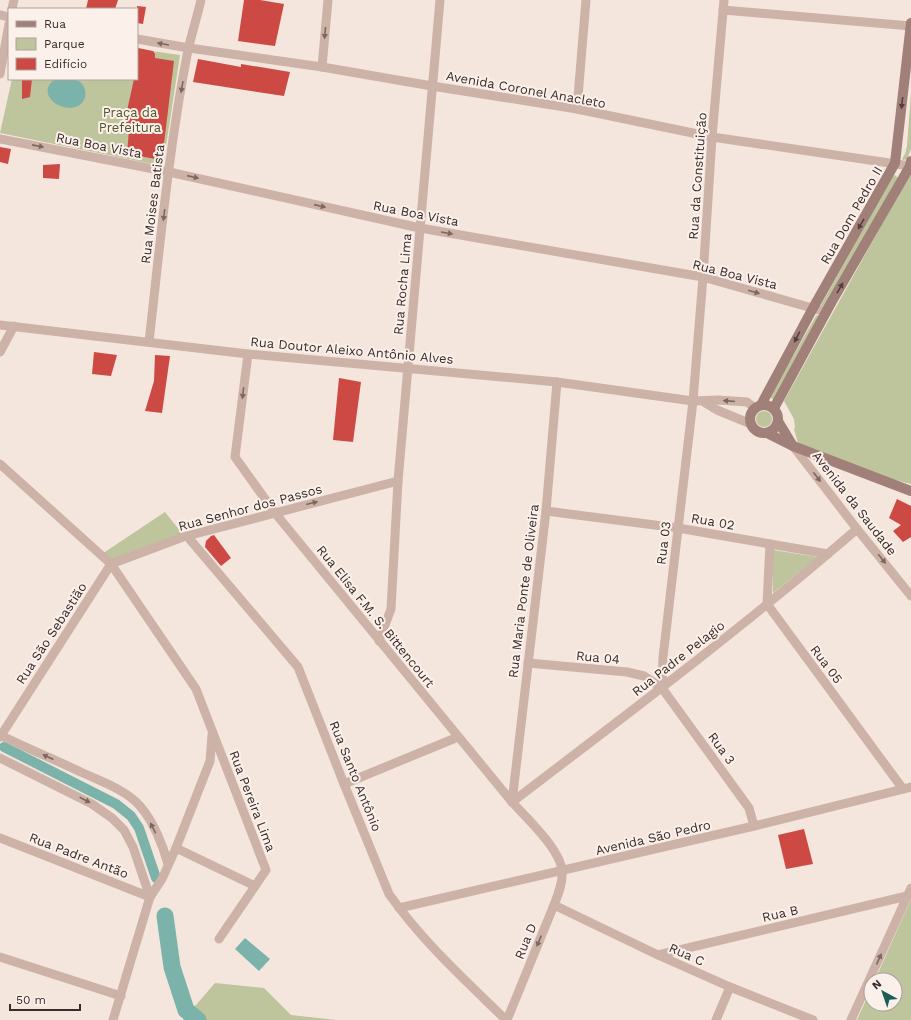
<svg xmlns="http://www.w3.org/2000/svg" width="911" height="1020" viewBox="0 0 911 1020" font-family="'Work Sans',sans-serif">
<rect width="100%" height="100%" fill="#f4e5dd"/>
<!-- green -->
<g fill="#bec49c">
<polygon points="137,49 180,55 163,166 0,133 12,79 137,79"/>
<polygon points="911,93 911,149 907,159 903,160 902,159 905,154 907,146"/>
<polygon points="911,172 911,484 891,479 798,443 794,429 795,427 794,419 784,401"/>
<polygon points="895,175 898,178 827,309 821,306 821,305 892,177"/>
<polygon points="818,315 820,317 775,398 772,399 770,396 816,316"/>
<circle cx="764" cy="419" r="8"/>
<polygon points="165,512 184,536 111,562 102,554"/>
<polygon points="773,550 818,557 773,593"/>
<polygon points="911,899 911,1020 857,1020 871,989 871,1004 895,1004 895,980 875,980"/>
<polygon points="215,983 264,988 291,1015 337,1020 183,1020"/>
</g>
<!-- water -->
<g fill="#7bb3ab">
<path d="M55,79c7,1 19,-1 25,3 8,6 7,20 -2,24 -18,8 -43,-13 -23,-27z"/>
<polygon points="245,938 270,959 259,971 235,949"/>
</g>
<g fill="none" stroke-linecap="round" stroke-linejoin="round">
<!-- canal -->
<polyline stroke="#7bb3ab" stroke-width="10" points="4,747 116,804 131,816 139,828 156,878"/>
<!-- river -->
<polyline stroke="#7bb3ab" stroke-width="17" points="165,916 172,967 186,1010 198,1020"/>
</g>
<!-- building -->
<g fill="#cc4a43">
<polygon points="88,0 118,0 115,9 86,9"/>
<polygon points="244,0 260,0 284,4 275,46 238,41"/>
<polygon points="137,6 146,7 143,24 137,23"/>
<polygon points="138,48 153,51 155,54 155,58 174,61 162,160 127,154 129,130 123,129 134,79 137,79 137,54"/>
<polygon points="198,59 241,67 241,64 290,72 284,96 193,82"/>
<polygon points="22,79 32,79 30,97 22,99"/>
<polygon points="0,147 11,149 8,164 0,162"/>
<polygon points="60,164 59,179 43,178 43,165"/>
<polygon points="94,352 117,355 111,376 92,374"/>
<polygon points="155,355 170,356 162,413 145,411 154,381"/>
<polygon points="339,378 361,382 353,442 333,440"/>
<polygon points="897,499 911,506 911,537 903,542 893,531 901,525 889,518"/>
<polygon points="214,535 231,558 221,566 205,547 206,541 211,536"/>
<polygon points="804,829 813,864 786,869 778,835"/>
</g>
<g fill="none" stroke-linecap="round" stroke-linejoin="round">
<!-- street -->
<g stroke="#cdb2a8" stroke-width="9">
<polyline points="12,9 14,0"/>
<polyline points="723,10 911,26"/>
<polyline points="0,15 9,17"/>
<polyline points="137,39 189,48 322,67 432,86 577,109 712,137 910,166"/>
<polyline points="322,67 328,0"/>
<polyline points="0,74 9,24"/>
<polyline points="577,109 586,0"/>
<polyline points="0,139 169,172 420,228 703,277 826,312"/>
<polyline points="0,325 248,354 557,382 693,401 718,400 747,402 755,408"/>
<path d="M149,342c11,-97 20,-196 39,-292 4,-17 9,-33 13,-50"/>
<polyline points="0,352 14,326"/>
<path d="M248,354l-13,103 40,56 237,289c14,15 50,49 50,70 1,11 -4,23 -8,33l-47,115"/>
<polyline points="702,401 717,410 751,424"/>
<polyline points="793,446 857,529 911,596"/>
<polyline points="0,464 111,564 196,689 266,870 219,939"/>
<polyline points="546,511 678,528 828,554"/>
<path d="M187,536l111,131 46,117 45,110c33,47 76,86 117,126"/>
<polyline points="770,544 767,604 903,789"/>
<polyline points="111,564 183,537 398,481"/>
<polyline points="379,641 391,609 398,481 440,0"/>
<polyline points="528,663 627,672 644,676 662,688 749,808 754,826"/>
<polyline points="662,688 663,657 693,401 703,277 712,137 724,0"/>
<path d="M0,735c27,13 55,25 83,38 19,9 43,17 57,33 13,15 23,39 28,58"/>
<polyline points="0,737 111,564"/>
<polyline points="0,758 92,804 112,818 124,830 133,847 150,897"/>
<polyline points="344,784 458,737"/>
<path d="M512,802c117,-89 234,-177 345,-273"/>
<polyline points="512,802 546,511 557,382"/>
<polyline points="0,838 150,897"/>
<polyline points="176,848 255,886"/>
<polyline points="554,905 658,955 730,987 813,1020"/>
<polyline points="399,908 754,826 911,787"/>
<polyline points="658,955 907,896"/>
<polyline points="0,957 121,996"/>
<polyline points="113,1020 150,897 162,879 176,848 210,761 212,735"/>
<polyline points="716,1020 730,987"/>
<polyline points="851,1020 911,888"/>
</g>
<!-- secondary -->
<g stroke="#a18079" stroke-width="10">
<circle cx="764" cy="419" r="14"/>
<polyline points="761,405 813,308 895,163 911,23"/>
<polyline points="774,408 831,303 910,166 911,161"/>
<polyline points="778,421 793,446"/>
<polyline points="767,433 793,446 911,491"/>
</g>
</g>
<!-- one-way arrows -->
<defs><path id="oneway-solid" d="M-6-.8H1V-3.2L6.5 0L1 3.2V.8H-6Z"/></defs>
<g fill="#7c6862">
<use href="#oneway-solid" transform="translate(325 33) rotate(95)"/>
<use href="#oneway-solid" transform="translate(163 44) rotate(-170)"/>
<use href="#oneway-solid" transform="translate(182 87) rotate(100)"/>
<use href="#oneway-solid" transform="translate(38 146) rotate(11)"/>
<use href="#oneway-solid" transform="translate(193 177) rotate(13)"/>
<use href="#oneway-solid" transform="translate(320 206) rotate(13)"/>
<use href="#oneway-solid" transform="translate(164 215) rotate(97)"/>
<use href="#oneway-solid" transform="translate(447 233) rotate(10)"/>
<use href="#oneway-solid" transform="translate(754 292) rotate(16)"/>
<use href="#oneway-solid" transform="translate(243 393) rotate(97)"/>
<use href="#oneway-solid" transform="translate(729 401) rotate(-175)"/>
<use href="#oneway-solid" transform="translate(817 477) rotate(53)"/>
<use href="#oneway-solid" transform="translate(312 503) rotate(-14)"/>
<use href="#oneway-solid" transform="translate(882 559) rotate(51)"/>
<use href="#oneway-solid" transform="translate(48 757) rotate(-155)"/>
<use href="#oneway-solid" transform="translate(85 800) rotate(27)"/>
<use href="#oneway-solid" transform="translate(153 828) rotate(-117)"/>
<use href="#oneway-solid" transform="translate(539 941) rotate(112)"/>
<use href="#oneway-solid" transform="translate(879 959) rotate(-66)"/>
</g>
<g fill="#53403d">
<use href="#oneway-solid" transform="translate(902 103) rotate(96)"/>
<use href="#oneway-solid" transform="translate(861 224) rotate(120)"/>
<use href="#oneway-solid" transform="translate(840 288) rotate(-60)"/>
<use href="#oneway-solid" transform="translate(797 337) rotate(118)"/>
</g>
<g text-anchor="middle" stroke-width="4" stroke-linejoin="round" paint-order="stroke">
<!-- street labels -->
<g font-size="13" fill="#392b29" stroke="#fbf0ea">
<text transform="translate(526 89) rotate(10)" y="5">Avenida Coronel Anacleto</text>
<text transform="translate(99 145) rotate(11)" y="5">Rua Boa Vista</text>
<text transform="translate(697 176) rotate(-86)" y="5">Rua da Constituição</text>
<text transform="translate(152 204) rotate(-83)" y="5">Rua Moises Batista</text>
<text transform="translate(416 213) rotate(11)" y="5">Rua Boa Vista</text>
<text transform="translate(851 215) rotate(-60)" y="5">Rua Dom Pedro II</text>
<text transform="translate(735 274) rotate(14)" y="5">Rua Boa Vista</text>
<text transform="translate(402 284) rotate(-85)" y="5">Rua Rocha Lima</text>
<text transform="translate(352 350) rotate(5)" y="5">Rua Doutor Aleixo Antônio Alves</text>
<text transform="translate(855 503) rotate(52)" y="5">Avenida da Saudade</text>
<text transform="translate(250 507) rotate(-15)" y="5">Rua Senhor dos Passos</text>
<text transform="translate(713 521) rotate(10)" y="5">Rua 02</text>
<text transform="translate(663 543) rotate(-83)" y="5">Rua 03</text>
<text transform="translate(523 591) rotate(-83)" y="5">Rua Maria Ponte de Oliveira</text>
<text transform="translate(376 616) rotate(51)" y="5">Rua Elisa F.M. S. Bittencourt</text>
<text transform="translate(51 633) rotate(-57)" y="5">Rua São Sebastião</text>
<text transform="translate(598 657) rotate(5)" y="5">Rua 04</text>
<text transform="translate(678 658) rotate(-38)" y="5">Rua Padre Pelagio</text>
<text transform="translate(827 664) rotate(53)" y="5">Rua 05</text>
<text transform="translate(722 748) rotate(54)" y="5">Rua 3</text>
<text transform="translate(356 776) rotate(68)" y="5">Rua Santo Antônio</text>
<text transform="translate(253 801) rotate(69)" y="5">Rua Pereira Lima</text>
<text transform="translate(653 837) rotate(-13)" y="5">Avenida São Pedro</text>
<text transform="translate(79 855) rotate(21)" y="5">Rua Padre Antão</text>
<text transform="translate(780 913) rotate(-13)" y="5">Rua B</text>
<text transform="translate(525 941) rotate(-68)" y="5">Rua D</text>
<text transform="translate(687 954) rotate(24)" y="5">Rua C</text>
</g>
<!-- park labels -->
<g font-size="13" fill="#51592b" stroke="#fbf0ea">
<text x="130" y="117">Praça da<tspan x="130" dy="15">Prefeitura</tspan></text>
</g>
</g>
<!-- legend -->
<rect x="8" y="8" width="130" height="72" fill="#fbf0ea" stroke="#ada19d"/>
<rect x="16" y="21" width="20" height="6" fill="#a18079" stroke="#ada19d"/>
<text x="44" y="28" font-size="12" fill="#392b29">Rua</text>
<rect x="16" y="38" width="20" height="12" fill="#bec49c" stroke="#ada19d"/>
<text x="44" y="48" font-size="12" fill="#392b29">Parque</text>
<rect x="16" y="58" width="20" height="12" fill="#cc4a43" stroke="#ada19d"/>
<text x="44" y="68" font-size="12" fill="#392b29">Edifício</text>
<!-- north arrow -->
<g transform="translate(883 992) rotate(320)"><circle r="19" fill="#fbf0ea" stroke="#ada19d"/>
<path d="M0-3L7 15L0 10L-7 15Z" fill="#1c5e56"/>
<text y="-6" font-size="11" font-weight="bold" text-anchor="middle" fill="#392b29">N</text>
</g>
<!-- scale -->
<path d="M10 1004v6h70v-6" fill="none" stroke="#392b29" stroke-width="2"/>
<text x="16" y="1004" font-size="12" fill="#392b29" stroke="#fbf0ea" stroke-width="3" paint-order="stroke">50 m</text>
</svg>
